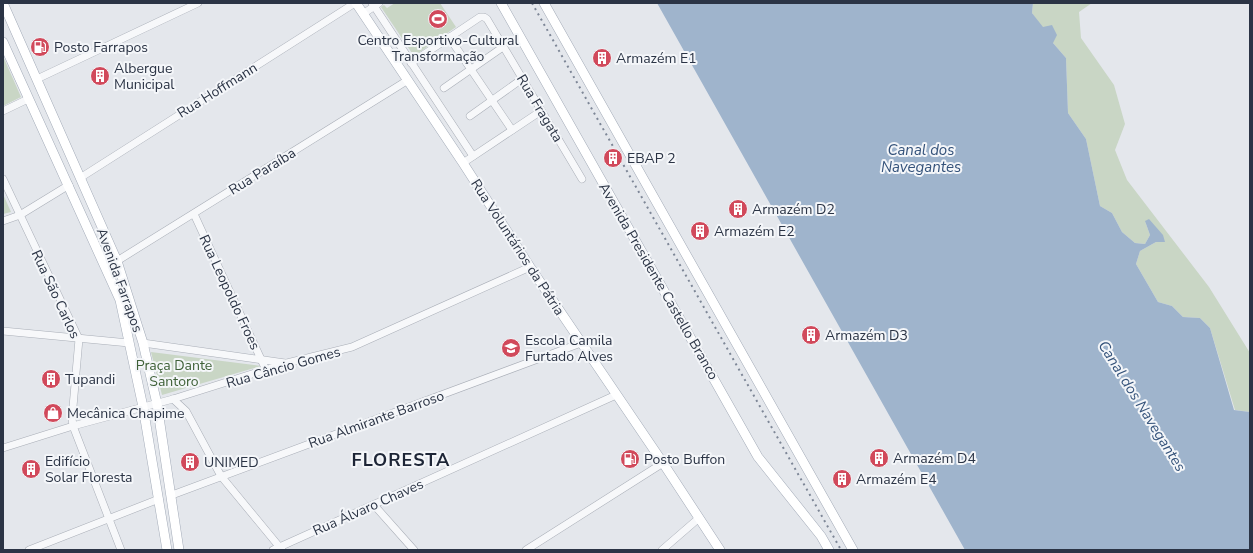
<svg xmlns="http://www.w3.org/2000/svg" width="1253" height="553" viewBox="0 0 1253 553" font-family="'Nunito Sans',sans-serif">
<rect width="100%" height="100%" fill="#e4e7ec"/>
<!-- green -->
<g fill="#c9d6c5">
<polygon points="395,3 440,3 456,27 414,56 381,7 384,5 387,8"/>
<polygon points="1033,3 1092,3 1079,12 1081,38 1114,85 1125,124 1115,150 1127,180 1209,287 1250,353 1250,412 1235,410 1210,328 1200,318 1183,317 1172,306 1158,302 1136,264 1140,251 1156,242 1145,221 1150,235 1145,244 1135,243 1122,232 1112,213 1100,206 1086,139 1068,113 1066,58 1053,43 1032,13"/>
<polygon points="3,56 21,97 3,106"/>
<polygon points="3,194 11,212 3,214"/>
<polygon points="151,352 261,366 162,395"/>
</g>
<!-- water -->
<polygon fill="#9fb4cc" points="657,3 1033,3 1032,13 1043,27 1052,25 1057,35 1053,43 1066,58 1068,113 1086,139 1100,206 1112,213 1122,232 1135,243 1145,244 1150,235 1145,221 1149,219 1163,235 1165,242 1156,242 1140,251 1136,264 1158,302 1172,306 1183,317 1200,318 1210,328 1234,410 1250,412 1250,550 965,550"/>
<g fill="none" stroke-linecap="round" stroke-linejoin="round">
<!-- minor casing -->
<g stroke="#a9aeb7" stroke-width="8">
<g id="minor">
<polyline points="372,3 473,156"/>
<polyline points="363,14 379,3"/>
<polyline points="449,37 512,130"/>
<polyline points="411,63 480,17 484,17 487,19 582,179"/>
<polyline points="37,79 198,3"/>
<polyline points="444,88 503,47"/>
<polyline points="3,111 28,99"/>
<polyline points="470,116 522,79"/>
<polyline points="463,163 541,111"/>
<polyline points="80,178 355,3"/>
<polyline points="3,179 79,339 72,418 73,426 121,550"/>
<polyline points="194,214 266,370"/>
<polyline points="3,221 20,215 69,185"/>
<polyline points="117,261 408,80"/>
<polyline points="3,331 129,343"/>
<polyline points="143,343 285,363"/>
<polyline points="173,399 186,411 221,476 282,550"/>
<polyline points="3,448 73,426 173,399 287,363 352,347 530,267"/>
<polyline points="172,495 581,343"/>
<polyline points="374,505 414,550"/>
<polyline points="29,550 159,499"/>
<polyline points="273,550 616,395"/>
<polyline points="526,550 663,463"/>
<polyline points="662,550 699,518"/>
</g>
</g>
<!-- major casing -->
<g stroke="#a3abb8" stroke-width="10">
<g id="major">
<polyline points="3,3 117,261 143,343 157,404 179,550"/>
<polyline points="356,3 463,163 530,267 663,463 720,550"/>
<polyline points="501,3 758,457 821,536 829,550"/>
<polyline points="544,3 853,550"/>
<polyline points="3,42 120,300 143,407 167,550"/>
</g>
</g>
<!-- minor -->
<use href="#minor" stroke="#f7f8fa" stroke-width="7"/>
<!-- major -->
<use href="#major" stroke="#fff" stroke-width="9"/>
<!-- rail -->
<polyline stroke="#7d8696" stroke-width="2" stroke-dasharray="2 4" stroke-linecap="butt" points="532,3 841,550"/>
</g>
<!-- icons -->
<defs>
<g id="stadium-disc" transform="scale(1)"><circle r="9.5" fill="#d1495b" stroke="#f4f6f9"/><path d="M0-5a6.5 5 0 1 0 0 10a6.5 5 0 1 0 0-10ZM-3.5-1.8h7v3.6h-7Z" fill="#fff"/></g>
<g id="fuel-disc" transform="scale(1)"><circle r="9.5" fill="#d1495b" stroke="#f4f6f9"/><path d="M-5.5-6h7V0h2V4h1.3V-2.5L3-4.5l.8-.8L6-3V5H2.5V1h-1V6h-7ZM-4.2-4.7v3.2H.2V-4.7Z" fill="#fff"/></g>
<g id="building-disc" transform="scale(1)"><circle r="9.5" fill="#d1495b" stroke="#f4f6f9"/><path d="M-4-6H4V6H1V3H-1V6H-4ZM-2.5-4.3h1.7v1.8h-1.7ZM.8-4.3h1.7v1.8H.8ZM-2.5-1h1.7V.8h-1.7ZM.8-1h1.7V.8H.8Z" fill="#fff"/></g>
<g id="school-disc" transform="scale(1)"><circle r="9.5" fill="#d1495b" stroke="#f4f6f9"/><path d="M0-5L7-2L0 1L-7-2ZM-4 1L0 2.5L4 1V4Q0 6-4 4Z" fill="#fff"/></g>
<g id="shop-disc" transform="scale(1)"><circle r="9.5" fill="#d1495b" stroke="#f4f6f9"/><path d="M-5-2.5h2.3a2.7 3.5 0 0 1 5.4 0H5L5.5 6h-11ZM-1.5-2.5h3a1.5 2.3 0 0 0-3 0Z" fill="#fff"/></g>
</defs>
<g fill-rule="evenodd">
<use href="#stadium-disc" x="438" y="19"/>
<use href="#fuel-disc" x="40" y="47"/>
<use href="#building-disc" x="602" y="58"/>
<use href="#building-disc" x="100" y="76"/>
<use href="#building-disc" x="613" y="158"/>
<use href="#building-disc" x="738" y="209"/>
<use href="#building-disc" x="700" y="231"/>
<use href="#building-disc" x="811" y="335"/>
<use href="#school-disc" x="511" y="348"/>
<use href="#building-disc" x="51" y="379"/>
<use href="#shop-disc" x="53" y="413"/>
<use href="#building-disc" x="879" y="458"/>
<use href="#fuel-disc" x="630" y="459"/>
<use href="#building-disc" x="190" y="462"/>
<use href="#building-disc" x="31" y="469"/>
<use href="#building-disc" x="842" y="479"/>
</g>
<g text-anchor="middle" stroke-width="4" stroke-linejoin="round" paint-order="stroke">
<!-- poi labels -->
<g font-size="14" fill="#2b3445" stroke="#f4f6f9" text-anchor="start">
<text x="438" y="45" text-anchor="middle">Centro Esportivo-Cultural<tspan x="438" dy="16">Transformação</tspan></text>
<text x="54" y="52">Posto Farrapos</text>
<text x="616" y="63">Armazém E1</text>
<text x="114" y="73">Albergue<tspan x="114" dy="16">Municipal</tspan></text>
<text x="627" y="163">EBAP 2</text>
<text x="752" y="214">Armazém D2</text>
<text x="714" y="236">Armazém E2</text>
<text x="825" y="340">Armazém D3</text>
<text x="525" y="345">Escola Camila<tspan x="525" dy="16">Furtado Alves</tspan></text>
<text x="65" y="384">Tupandi</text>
<text x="67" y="418">Mecânica Chapime</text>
<text x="893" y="463">Armazém D4</text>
<text x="644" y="464">Posto Buffon</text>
<text x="45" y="466">Edifício<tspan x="45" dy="16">Solar Floresta</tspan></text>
<text x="204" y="467">UNIMED</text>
<text x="856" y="484">Armazém E4</text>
</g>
<!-- street labels -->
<g font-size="14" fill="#2b3445" stroke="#f4f6f9">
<text transform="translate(217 90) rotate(-32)" y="5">Rua Hoffmann</text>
<text transform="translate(540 108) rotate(59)" y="5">Rua Fragata</text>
<text transform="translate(262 171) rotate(-32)" y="5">Rua Paraíba</text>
<text transform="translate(518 247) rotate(57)" y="5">Rua Voluntários da Pátria</text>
<text transform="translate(120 280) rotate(70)" y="5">Avenida Farrapos</text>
<text transform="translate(659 281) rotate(60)" y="5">Avenida Presidente Castello Branco</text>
<text transform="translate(230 292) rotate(65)" y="5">Rua Leopoldo Froes</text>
<text transform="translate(56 294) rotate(65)" y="5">Rua São Carlos</text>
<text transform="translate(283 367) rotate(-16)" y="5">Rua Câncio Gomes</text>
<text transform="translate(376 419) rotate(-20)" y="5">Rua Almirante Barroso</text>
<text transform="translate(368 507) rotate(-24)" y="5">Rua Álvaro Chaves</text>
</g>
<!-- park labels -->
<g font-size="14" fill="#3f6138" stroke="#f4f6f9">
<text x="174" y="370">Praça Dante<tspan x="174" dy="16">Santoro</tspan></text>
</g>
<!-- water labels -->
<g font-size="15" font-style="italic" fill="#34527a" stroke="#f4f6f9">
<text x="921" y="155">Canal dos<tspan x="921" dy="17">Navegantes</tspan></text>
<text transform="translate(1142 406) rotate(58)" y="5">Canal dos Navegantes</text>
</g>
<!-- district labels -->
<g font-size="18" font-weight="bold" letter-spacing="1" fill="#1d2536" stroke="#f4f6f9">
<text x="401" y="466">FLORESTA</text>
</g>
</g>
<!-- border -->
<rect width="1253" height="553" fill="none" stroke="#2b3445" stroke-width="8"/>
</svg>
